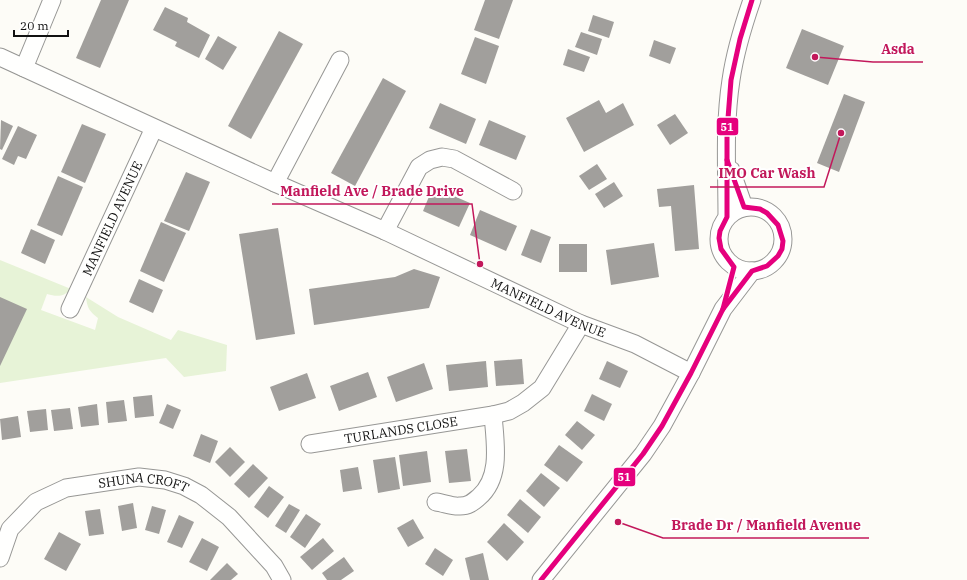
<svg xmlns="http://www.w3.org/2000/svg" width="967" height="580" viewBox="0 0 967 580" font-family="'IBM Plex Serif',serif">
<rect width="100%" height="100%" fill="#fdfcf7"/>
<!-- green -->
<path fill="#e7f3d7" d="M0,260l71,29c-7,8 -14,8 -24,5l-6,16 54,20 3,-12c-8,-6 -11,-10 -12,-21l32,20 53,23 7,-10 49,15 -1,26 -42,6 -18,-19 -166,25z"/>
<!-- building -->
<g fill="#a19f9c">
<polygon points="101,0 129,0 100,68 76,58"/>
<polygon points="485,0 513,0 499,39 474,30"/>
<polygon points="165,7 188,18 187,22 210,35 199,58 175,46 177,42 153,30"/>
<polygon points="593,15 614,22 609,38 588,31"/>
<polygon points="802,29 844,46 828,85 786,68"/>
<polygon points="279,31 303,44 251,139 228,126"/>
<polygon points="581,32 602,39 597,55 575,47"/>
<polygon points="218,36 237,47 223,70 205,59"/>
<polygon points="475,37 499,46 486,84 461,74"/>
<polygon points="654,40 676,48 670,64 649,56"/>
<polygon points="568,49 590,57 584,72 563,65"/>
<polygon points="383,78 406,91 355,186 331,173"/>
<polygon points="844,94 865,102 839,172 817,163"/>
<polygon points="599,100 606,113 623,103 634,125 584,152 566,118"/>
<polygon points="440,103 476,119 466,144 429,128"/>
<polygon points="675,114 688,133 670,145 657,125"/>
<polygon points="1,120 13,126 2,150 0,149"/>
<polygon points="489,120 526,136 516,160 479,145"/>
<polygon points="82,124 106,134 85,183 61,172"/>
<polygon points="18,126 37,135 26,159 18,156 14,165 2,159"/>
<polygon points="597,164 607,179 589,190 579,176"/>
<polygon points="186,172 210,182 189,231 164,221"/>
<polygon points="58,176 83,187 62,236 37,225"/>
<polygon points="614,182 623,196 604,208 595,194"/>
<polygon points="694,185 699,249 675,251 671,206 659,207 657,189"/>
<polygon points="433,187 470,203 459,227 423,211"/>
<polygon points="480,210 517,226 506,251 470,235"/>
<polygon points="161,222 186,233 164,282 140,271"/>
<polygon points="278,228 295,334 256,340 239,234"/>
<polygon points="31,229 55,240 45,264 21,253"/>
<polygon points="531,229 551,237 541,263 521,255"/>
<polygon points="654,243 659,277 611,285 606,250"/>
<rect x="559" y="244" width="28" height="28"/>
<polygon points="414,269 440,277 429,308 314,325 309,289 395,277"/>
<polygon points="139,279 163,290 153,313 129,302"/>
<polygon points="0,297 27,309 0,366"/>
<polygon points="522,359 524,384 496,386 494,361"/>
<polygon points="486,361 488,387 449,391 446,365"/>
<polygon points="607,361 628,371 620,388 599,379"/>
<polygon points="424,363 433,389 396,402 387,377"/>
<polygon points="368,372 377,397 339,411 330,386"/>
<polygon points="307,373 316,398 279,411 270,387"/>
<polygon points="592,394 612,404 604,421 584,411"/>
<polygon points="152,395 154,416 135,418 133,397"/>
<polygon points="124,400 127,421 108,423 106,402"/>
<polygon points="97,404 99,425 81,427 78,407"/>
<polygon points="167,404 181,410 173,429 159,423"/>
<polygon points="70,408 73,429 54,431 51,410"/>
<polygon points="46,409 48,430 30,432 27,411"/>
<polygon points="18,416 21,437 2,440 0,419"/>
<polygon points="577,421 595,435 582,450 565,435"/>
<polygon points="201,434 218,441 210,463 193,456"/>
<polygon points="559,445 583,462 567,482 544,465"/>
<polygon points="230,447 245,462 230,477 215,462"/>
<polygon points="467,449 471,481 449,483 445,451"/>
<polygon points="427,451 431,482 403,486 399,455"/>
<polygon points="395,457 400,489 378,493 373,460"/>
<polygon points="253,464 268,478 249,498 234,484"/>
<polygon points="358,467 362,489 343,492 340,470"/>
<polygon points="541,473 560,488 544,507 526,491"/>
<polygon points="269,486 284,497 268,518 254,507"/>
<polygon points="520,499 541,517 528,533 507,515"/>
<polygon points="133,503 137,528 122,531 118,506"/>
<polygon points="289,504 300,510 286,533 275,526"/>
<polygon points="152,506 166,510 159,534 145,530"/>
<polygon points="100,509 104,534 89,536 85,511"/>
<polygon points="306,514 321,524 305,548 290,537"/>
<polygon points="179,515 194,522 182,548 167,542"/>
<polygon points="413,519 424,538 408,547 397,528"/>
<polygon points="504,523 524,542 507,561 487,542"/>
<polygon points="59,532 81,544 66,571 44,559"/>
<polygon points="202,538 219,547 207,571 189,562"/>
<polygon points="323,538 334,551 312,570 300,557"/>
<polygon points="435,548 453,560 443,576 425,564"/>
<polygon points="483,553 489,580 470,580 465,558"/>
<polygon points="344,557 354,571 341,580 327,580 322,573"/>
<polygon points="227,563 238,574 231,580 210,580"/>
</g>
<g fill="none" stroke-linecap="round" stroke-linejoin="round">
<!-- street casing -->
<g stroke="#979795" stroke-width="19">
<g id="street">
<path id="s1" d="M0,57l275,126 110,48 196,93 54,20 56,29"/>
<polyline points="24,68 52,0"/>
<polyline points="731,170 744,207"/>
<polyline points="275,183 340,60"/>
<circle cx="751" cy="239" r="32"/>
<path d="M727,217c0,-45 -3,-92 4,-137 4,-28 12,-54 21,-80"/>
<polyline points="385,231 419,167 430,160 442,157 454,159 513,191"/>
<path id="s2" d="M70,309l84,-181"/>
<path id="s3" d="M310,444l183,-29 16,-4 14,-8 19,-15 39,-64"/>
<path d="M436,502c8,1 17,5 24,4 9,0 13,-4 19,-9 23,-20 16,-55 14,-82"/>
<path id="s4" d="M0,558l10,-29 26,-27 30,-14 73,-11 26,3 19,6 17,9 28,22 45,49 8,14"/>
<polyline points="541,580 643,454 662,426 691,373 723,309 752,271"/>
</g>
</g>
<!-- street -->
<use href="#street" stroke="#fffffe" stroke-width="17"/>
<!-- bus-1 casing -->
<g stroke="#fff" stroke-width="8">
<g id="bus-1">
<polyline points="723,309 734,267 721,249 719,238 720,231 727,217 727,131 731,80 740,39 752,0"/>
<polyline points="541,580 643,454 662,426 691,373 723,309 752,271 767,266 778,256 782,249 783,241 778,225 767,213 760,209 744,207 727,160"/>
</g>
</g>
<!-- bus-1 -->
<use href="#bus-1" stroke="#e5007d" stroke-width="5"/>
</g>
<g text-anchor="middle" stroke-width="4" stroke-linejoin="round" paint-order="stroke">
<!-- street labels -->
<g font-size="13" fill="#111" stroke="#fff">
<text dy="5" stroke="none"><textPath href="#s2" startOffset="100">MANFIELD AVENUE</textPath></text>
<text dy="5" stroke="none"><textPath href="#s1" startOffset="603">MANFIELD AVENUE</textPath></text>
<text dy="5" stroke="none"><textPath href="#s3" startOffset="92">TURLANDS CLOSE</textPath></text>
<text dy="5" stroke="none"><textPath href="#s4" startOffset="180">SHUNA CROFT</textPath></text>
</g>
</g>
<!-- callouts -->
<path fill="none" stroke="#c2185b" stroke-width="1.5" d="M815 57L873 62H923M841 133L824 187H710M480 264L472 204H272M618 522L663 538H869"/>
<g fill="#c2185b" stroke="#fff" stroke-width="1.5">
<circle cx="815" cy="57" r="4"/>
<circle cx="841" cy="133" r="4"/>
<circle cx="480" cy="264" r="4"/>
<circle cx="618" cy="522" r="4"/>
</g>
<g font-size="14" text-anchor="middle" font-weight="bold" fill="#c2185b" stroke="#fff" stroke-width="4" stroke-linejoin="round" paint-order="stroke">
<text x="898" y="54">Asda</text>
<text x="767" y="178">IMO Car Wash</text>
<text x="372" y="196">Manfield Ave / Brade Drive</text>
<text x="766" y="530">Brade Dr / Manfield Avenue</text>
</g>
<g stroke="#fff" stroke-width="1.5">
<rect x="716" y="117" width="23" height="19" rx="4" fill="#e5007d"/>
<rect x="613" y="467" width="23" height="20" rx="4" fill="#e5007d"/>
</g>
<g font-size="11" text-anchor="middle" font-weight="bold" fill="#fff">
<text x="727" y="131">51</text>
<text x="624" y="481">51</text>
</g>
<!-- scale -->
<path d="M14 30v6h54v-6" fill="none" stroke="#111111" stroke-width="2"/>
<text x="20" y="30" font-size="12" fill="#111111" stroke="#ffffff" stroke-width="3" paint-order="stroke">20 m</text>
</svg>
